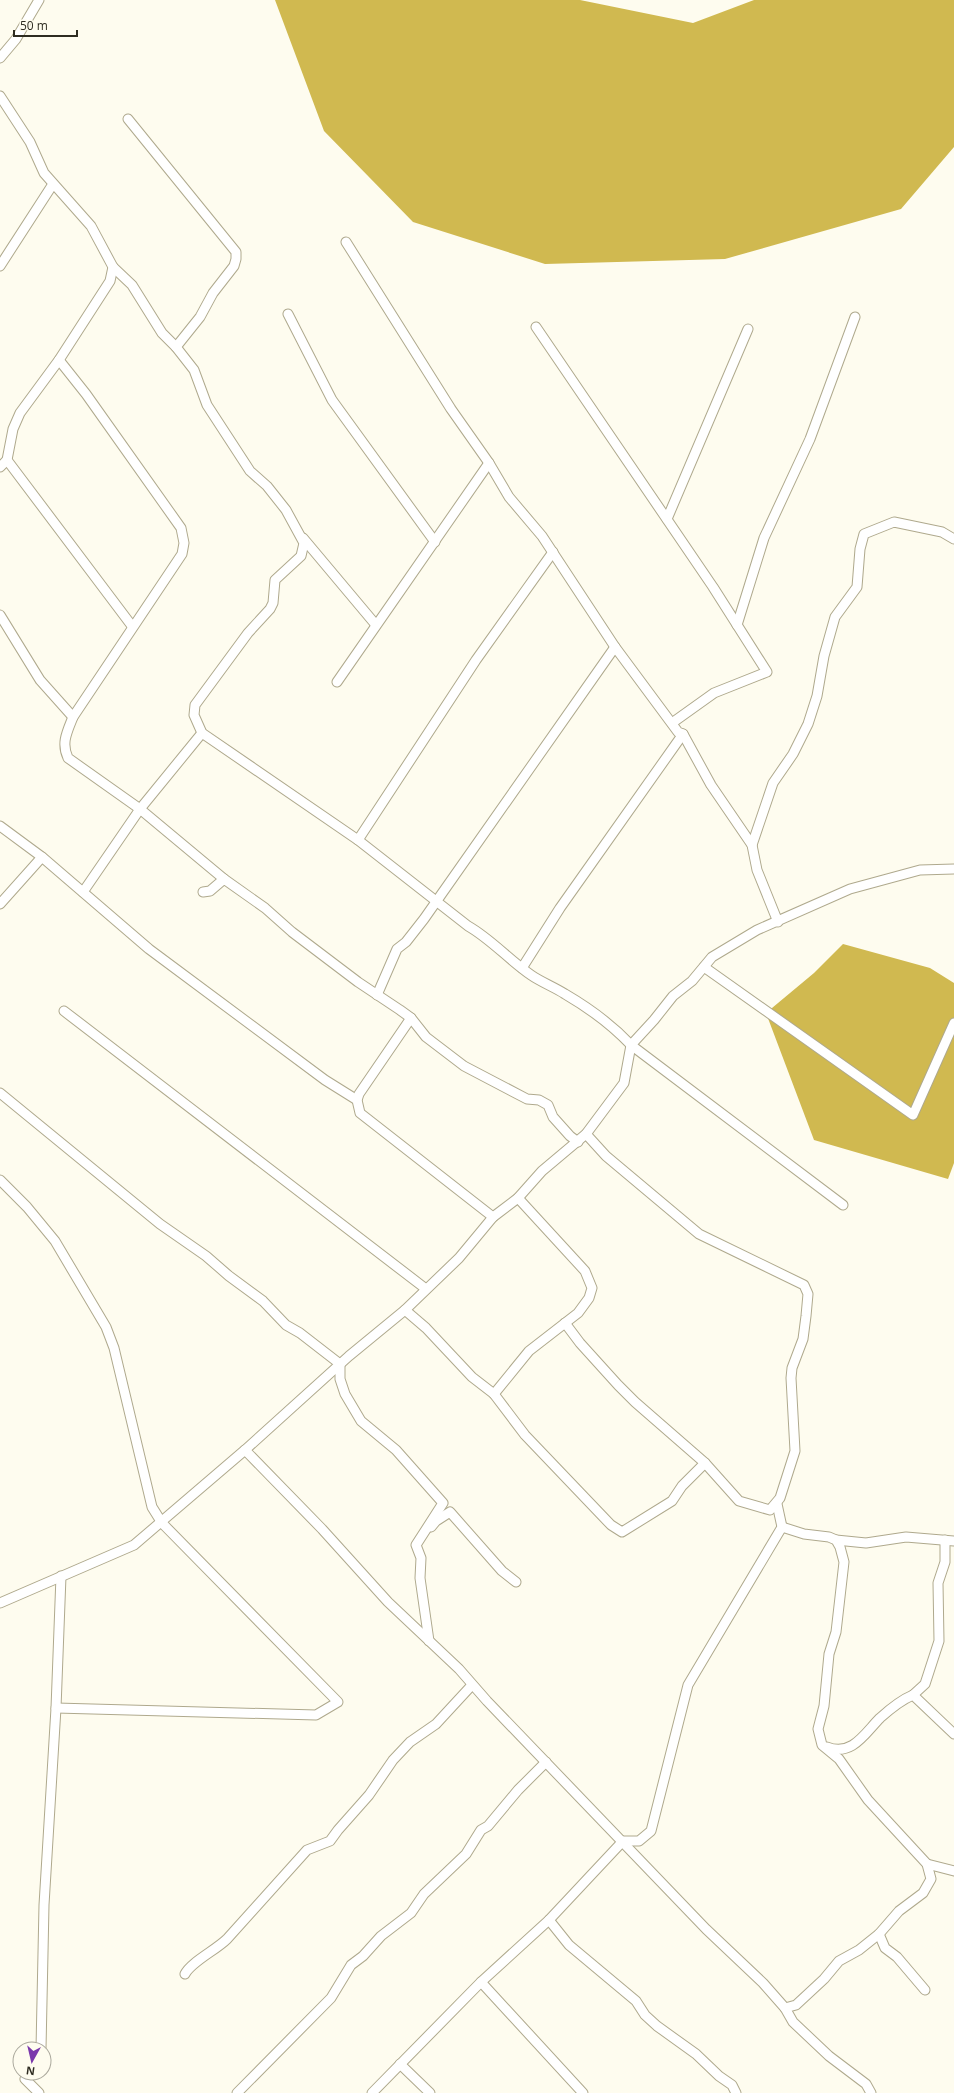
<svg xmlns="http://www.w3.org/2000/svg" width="954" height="2093" viewBox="0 0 954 2093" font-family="'Open Sans',sans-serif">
<rect width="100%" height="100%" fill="#fefcef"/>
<!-- forest -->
<g fill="#d0b950">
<polygon points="275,0 580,0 693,23 754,0 954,0 954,147 901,209 725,259 545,264 413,222 324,131"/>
<polygon points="843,944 930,968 954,983 954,1163 948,1179 814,1140 766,1013 814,973"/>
</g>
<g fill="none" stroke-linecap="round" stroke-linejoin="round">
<!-- street casing -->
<g stroke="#afa98d" stroke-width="11">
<g id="street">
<polyline points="0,58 16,39 39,0"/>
<polyline points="0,96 30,142 44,173 91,226 113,267 110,281 59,360 20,413 13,429 7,460 0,467"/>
<polyline points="128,119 236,252 236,259 234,266 213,293 200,317 176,347"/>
<polyline points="346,242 451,409 489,463 509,497 542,536 615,647 678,732 683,734 711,785 752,845 757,870 778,922"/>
<polyline points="0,266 53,184"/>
<path d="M113,267l19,18 30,48 14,14 18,23 13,35 43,66 17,15 19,24 18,33 -3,13 -26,24 -2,23 -3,6 -22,24 -53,72 -1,10 8,18 156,107 110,86c23,13 41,34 63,49 10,7 23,12 34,19 24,14 47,31 66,51l212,160"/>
<polyline points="288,314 332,400 435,542"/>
<polyline points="536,327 713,587 767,672 714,693 672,723"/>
<path d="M59,360l27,34 95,134 3,15 -2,11 -109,163c-6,15 -12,26 -5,41l72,51 -57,83"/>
<polyline points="7,460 132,626"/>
<polyline points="667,519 748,329"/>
<polyline points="303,538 376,625"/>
<polyline points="0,615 40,680 73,717"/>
<polyline points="737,625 764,538 810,439 855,317"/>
<polyline points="337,682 489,463"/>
<polyline points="202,733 140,809 224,879"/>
<polyline points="0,826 42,857 149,949 325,1080 357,1100"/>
<polyline points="358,840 476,660 553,552"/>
<polyline points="752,845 773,783 793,754 808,724 817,696 824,656 835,617 857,587 860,549 864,534 894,522 942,532 954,539"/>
<polyline points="203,892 210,891 224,879 265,908 292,932 358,982 400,1010 411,1018 426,1037 464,1066 527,1099 539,1100 548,1105 553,1117 570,1136 578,1142"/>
<polyline points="0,904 42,857"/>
<polyline points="704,967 913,1115 954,1023"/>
<polyline points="522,968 560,908 683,734"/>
<polyline points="377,995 397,949 406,942 424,919 615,647"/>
<polyline points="64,1011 426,1289"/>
<polyline points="411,1018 359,1094 357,1100 360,1113 493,1217"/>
<polyline points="0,1093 160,1224 206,1256 229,1276 263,1301 286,1325 300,1333 340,1364 340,1379 345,1394 361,1421 396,1450 443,1503 416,1545 421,1558 420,1578 429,1641"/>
<polyline points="0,1180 27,1207 55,1241 106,1327 114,1348 152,1507 162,1523 338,1702 316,1715 56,1708"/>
<polyline points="405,1310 426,1328 472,1377 494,1394 525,1435 611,1525 622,1532 672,1501 682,1486 705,1463"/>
<polyline points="565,1323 580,1343 618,1385 635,1402 705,1463 739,1501 770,1510 780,1498 795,1451 791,1378 792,1368 803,1339 806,1316 808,1294 804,1285 699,1234 606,1156 586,1134"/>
<polyline points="494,1394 529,1351 578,1313 589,1298 592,1288 585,1271 518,1198"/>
<polyline points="245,1450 322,1529 388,1602 459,1669 487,1701 706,1929 763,1983 785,2008 793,2022 829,2056 866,2084 871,2093"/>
<polyline points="431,1527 436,1521 450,1512 502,1571 516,1582"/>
<polyline points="782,1527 804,1534 829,1537 836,1540 840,1547 844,1562 836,1632 829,1654 824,1706 818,1729 822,1745 839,1759 868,1800 927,1864 931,1879 923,1893 899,1911 879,1934 859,1950 839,1961 824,1979 796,2005 785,2008"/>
<polyline points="836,1540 866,1543 906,1537 954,1541"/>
<polyline points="0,1603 134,1545 245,1450 349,1356 405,1310 459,1258 493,1217 518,1198 542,1171 586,1134 624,1083 631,1045 654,1020 673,996 692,981 712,957 757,930 850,889 920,870 954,869"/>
<polyline points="913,1695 925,1684 939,1641 938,1583 945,1562 945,1540"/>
<path d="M827,1747c25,10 38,-14 53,-29 10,-9 21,-18 33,-23l41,39"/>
<polyline points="927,1864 954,1871"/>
<polyline points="549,1920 569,1945 636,2001 645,2015 657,2026 696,2054 719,2076 732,2085 736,2093"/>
<polyline points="879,1934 885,1948 897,1957 925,1990"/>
<path d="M185,1974c6,-12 31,-24 42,-35l80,-89 23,-9 8,-11 31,-35 24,-35 17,-18 26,-18 36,-39"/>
<polyline points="481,1982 583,2093"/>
<polyline points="41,2049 44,1905 56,1708 61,1576"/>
<polyline points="400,2064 430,2093"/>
<polyline points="28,2073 25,2079 39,2093"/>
<polyline points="237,2093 331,1998 351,1965 363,1956 381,1936 411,1913 424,1894 466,1854 481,1830 488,1826 518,1790 546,1762"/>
<polyline points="372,2093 481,1982 549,1920 623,1841 639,1841 651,1831 688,1685 782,1527 777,1504"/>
</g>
</g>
<!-- street -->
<use href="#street" stroke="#fff" stroke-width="9"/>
</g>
<!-- north arrow -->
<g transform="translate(32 2061) rotate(188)"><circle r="19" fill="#fefcef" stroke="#aba99d"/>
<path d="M0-3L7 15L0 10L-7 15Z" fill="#7b38ac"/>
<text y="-6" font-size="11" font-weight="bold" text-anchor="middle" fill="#2e2c21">N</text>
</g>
<!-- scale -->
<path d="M14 30v6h63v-6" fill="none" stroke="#2e2c21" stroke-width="2"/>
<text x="20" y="30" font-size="12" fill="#2e2c21" stroke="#fefcef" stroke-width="3" paint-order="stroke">50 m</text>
</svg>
